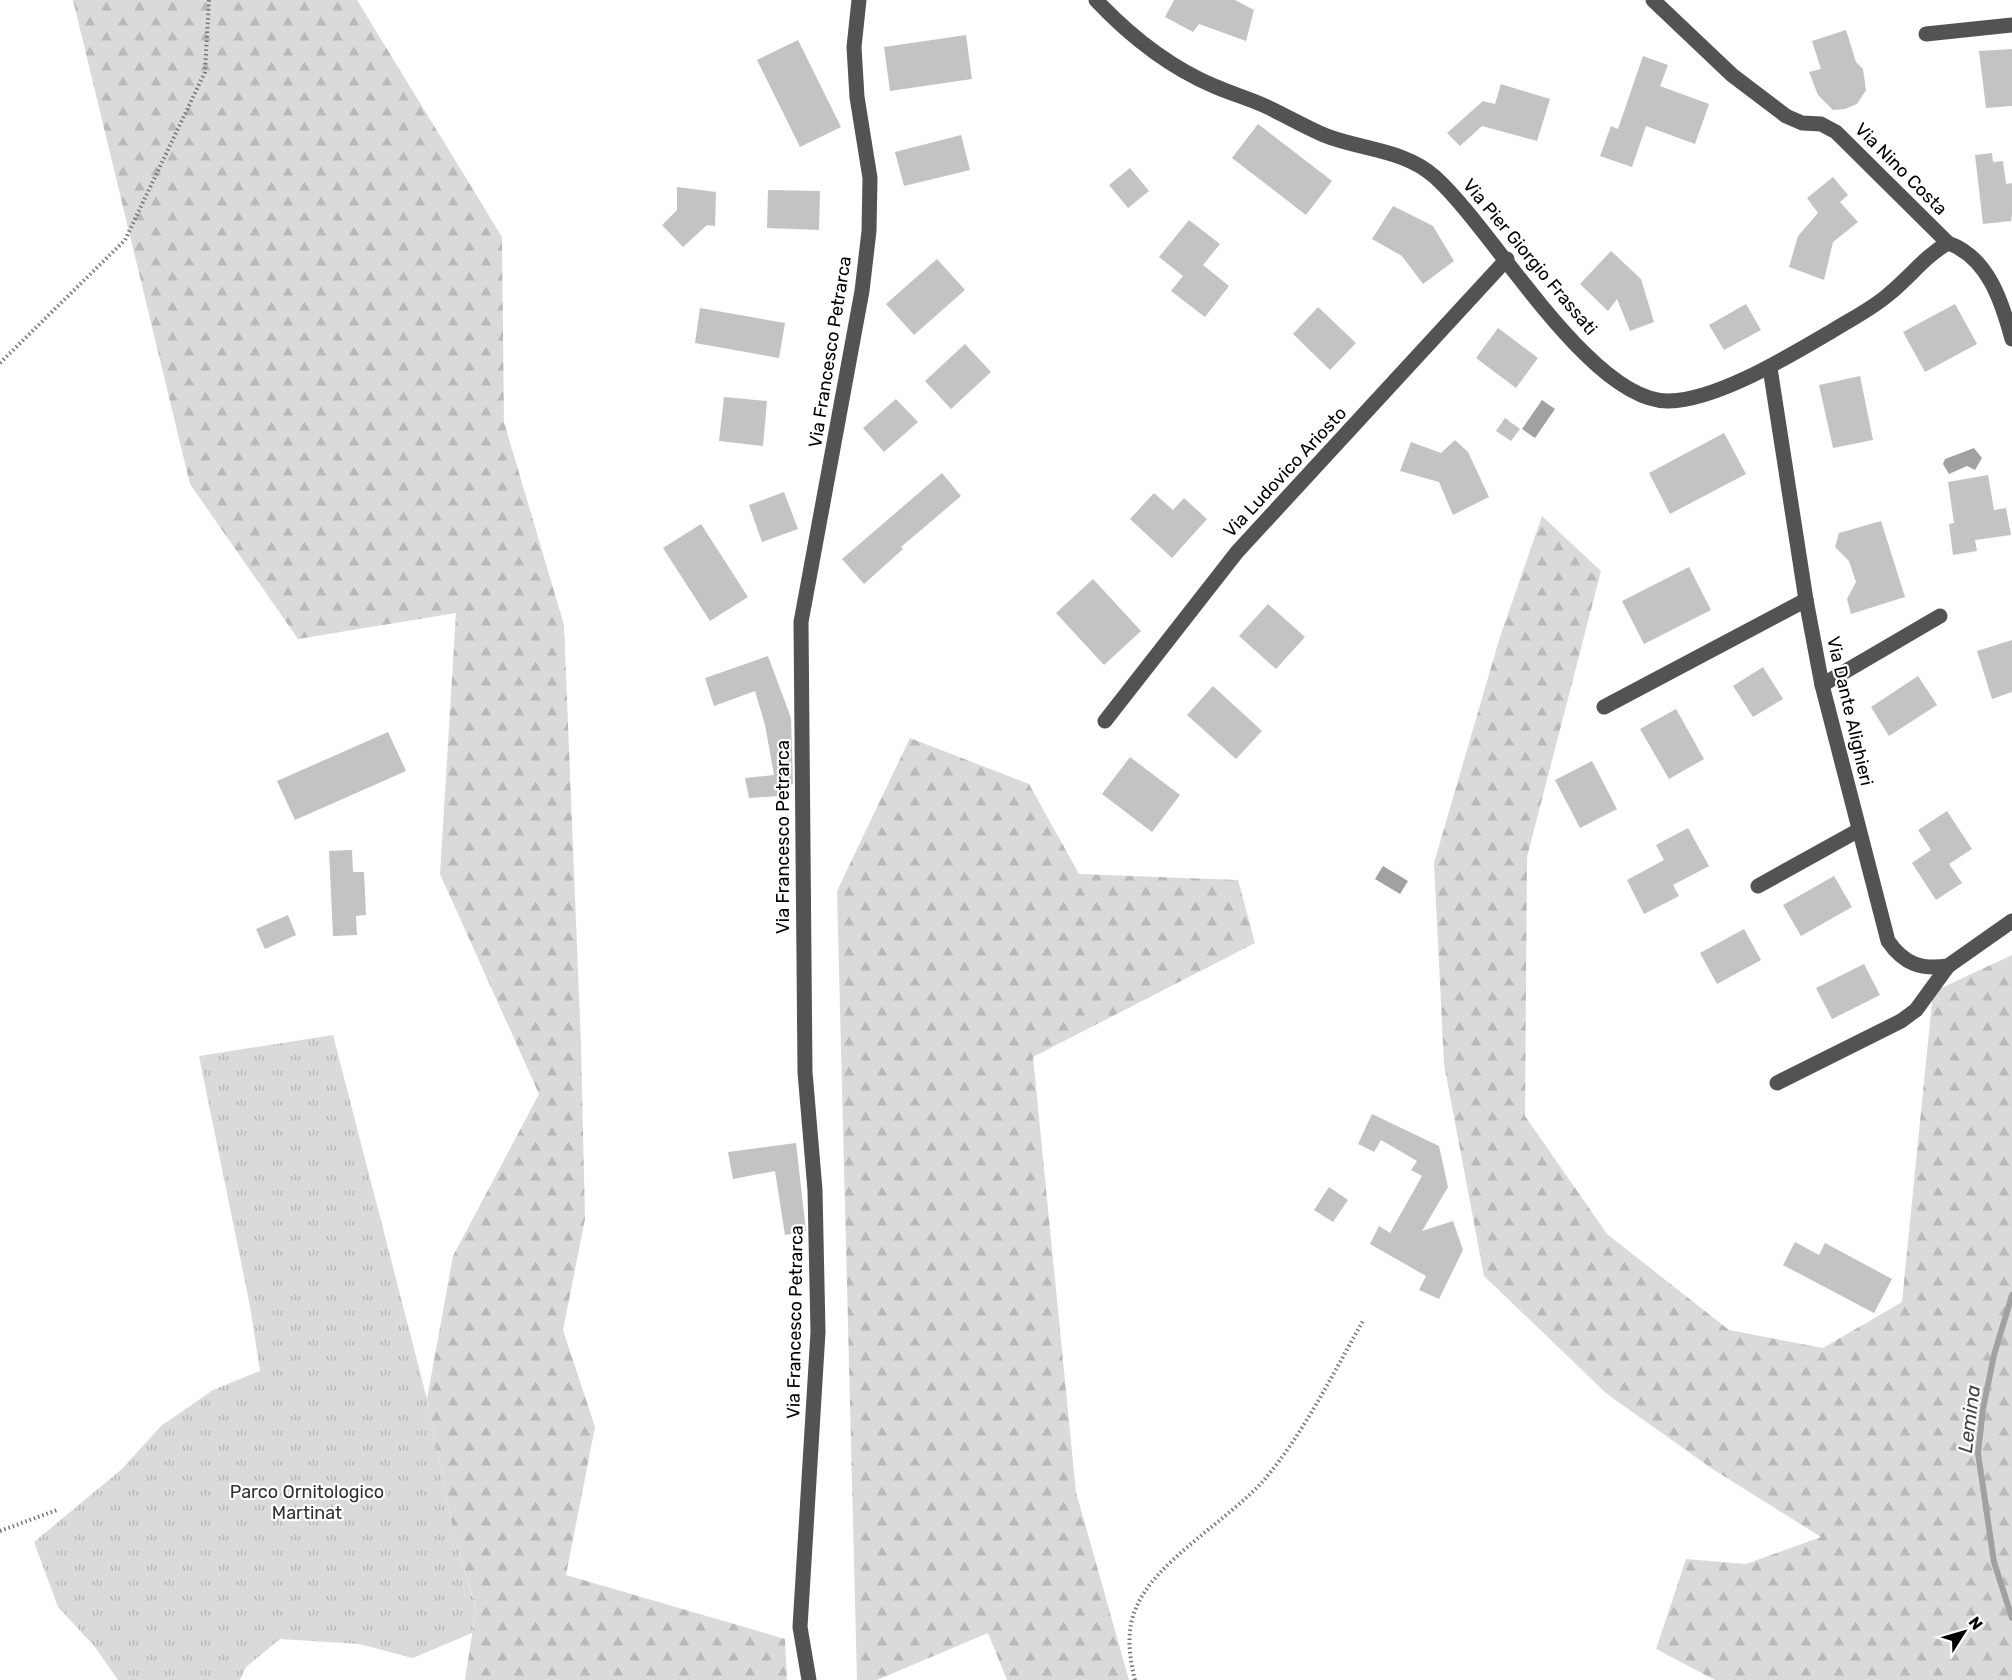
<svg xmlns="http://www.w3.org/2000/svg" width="2012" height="1680" viewBox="0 0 2012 1680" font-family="Rubik,sans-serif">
<defs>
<pattern id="forest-firs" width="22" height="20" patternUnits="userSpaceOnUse" patternTransform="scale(1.5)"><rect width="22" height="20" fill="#dadada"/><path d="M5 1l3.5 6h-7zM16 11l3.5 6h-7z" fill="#b9b9b9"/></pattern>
<pattern id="park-tufts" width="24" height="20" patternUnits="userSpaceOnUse" patternTransform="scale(1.5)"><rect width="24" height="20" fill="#dadada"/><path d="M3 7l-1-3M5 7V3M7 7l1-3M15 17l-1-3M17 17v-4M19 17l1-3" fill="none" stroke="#b9b9b9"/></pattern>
</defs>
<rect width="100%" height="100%" fill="#fff"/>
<!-- forest -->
<g fill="url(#forest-firs)">
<polygon points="73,0 357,0 502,237 504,422 564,625 581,1045 585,1219 563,1330 595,1427 566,1575 785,1639 787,1680 465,1680 476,1609 453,1531 427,1399 453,1256 539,1094 440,874 456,613 298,639 190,484"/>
<polygon points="1542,516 1601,571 1527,857 1525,1116 1607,1234 1729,1330 1823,1348 1902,1302 1933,992 2012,955 2012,1680 1715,1680 1656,1649 1686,1559 1746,1564 1821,1537 1714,1470 1607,1394 1484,1276 1444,1064 1434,863 1499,640"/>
<polygon points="910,738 1029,784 1079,874 1238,880 1255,943 1033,1057 1076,1492 1129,1680 1007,1680 988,1633 877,1680 857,1680 837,891"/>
</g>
<!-- park -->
<polygon fill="url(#park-tufts)" points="333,1035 427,1399 453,1531 476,1610 472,1633 413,1658 359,1644 280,1639 246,1667 240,1680 118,1680 95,1647 58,1607 34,1542 122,1469 161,1426 213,1390 260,1371 250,1306 199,1056"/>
<!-- water -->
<g fill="#a1a1a1">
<polygon points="1542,400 1555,409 1535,438 1522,429"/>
<polygon points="1974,448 1982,458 1975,470 1967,466 1949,474 1943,464 1945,459"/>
<polygon points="1383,866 1408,881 1400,894 1375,879"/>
</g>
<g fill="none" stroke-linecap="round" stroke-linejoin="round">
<!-- stream -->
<polyline stroke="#a1a1a1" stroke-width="6" points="2012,1295 1994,1355 1983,1409 1978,1453 1994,1562 2012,1618"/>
</g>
<!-- building -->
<g fill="#c3c3c3">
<polygon points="1174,0 1235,0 1254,10 1246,41 1199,24 1193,32 1165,17"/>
<polygon points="1846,30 1856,62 1863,69 1866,90 1857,104 1845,109 1833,110 1818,95 1809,72 1821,69 1812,41"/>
<polygon points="966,35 972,79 890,91 884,47"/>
<polygon points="798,40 841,127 800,147 757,60"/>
<polygon points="2012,49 2012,106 1986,108 1979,51"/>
<polygon points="1643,56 1668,65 1660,86 1709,104 1695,144 1646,126 1632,167 1600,156 1611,126 1618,129"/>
<polygon points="1501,84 1550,99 1537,141 1482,126 1460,146 1447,133 1483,101 1495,104"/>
<polygon points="1258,124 1332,181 1306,215 1232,158"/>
<polygon points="961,135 970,170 904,186 895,152"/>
<polygon points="1992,153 1993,162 2003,161 2006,184 2012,183 2012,213 2011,221 1983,224 1975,155"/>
<polygon points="1130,168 1149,191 1128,208 1109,185"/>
<polygon points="1833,177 1848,195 1840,202 1858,222 1833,242 1824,280 1789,267 1798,236 1818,213 1807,198"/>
<polygon points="677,187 716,192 715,226 707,225 683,247 662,225 677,210"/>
<polygon points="768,190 820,191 819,230 767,228"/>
<polygon points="1393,206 1433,226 1454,261 1423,284 1402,256 1372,239"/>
<polygon points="1189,220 1220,244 1203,265 1229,286 1205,317 1171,291 1183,276 1159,257"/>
<polygon points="1611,251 1641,279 1654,322 1630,331 1617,299 1608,311 1580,284"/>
<polygon points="937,259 965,290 914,335 886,304"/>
<polygon points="1746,304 1761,330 1724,350 1709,325"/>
<polygon points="1955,304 1977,344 1925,372 1903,332"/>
<polygon points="1318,307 1356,343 1330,370 1293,334"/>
<polygon points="700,308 785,323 779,358 695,343"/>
<polygon points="1498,328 1538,358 1516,388 1476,358"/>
<polygon points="965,344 991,372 951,409 925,381"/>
<polygon points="1860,376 1873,440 1833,448 1819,385"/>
<polygon points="724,397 767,401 763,446 719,441"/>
<polygon points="896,399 918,422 884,452 863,428"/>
<polygon points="1505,418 1520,429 1511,441 1496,431"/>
<polygon points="1724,433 1746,474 1670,514 1649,473"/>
<polygon points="1455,440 1468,452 1489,497 1453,515 1439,482 1400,471 1411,442 1441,453"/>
<polygon points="942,473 961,496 901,547 903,549 864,584 842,559"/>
<polygon points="1988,475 1994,510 2006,508 2011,535 1975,540 1977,551 1953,555 1949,524 1954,523 1948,482"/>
<polygon points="784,492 798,529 762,542 749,505"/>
<polygon points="1154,493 1173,510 1184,498 1207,519 1172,558 1130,519"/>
<polygon points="1881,521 1905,597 1851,614 1847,599 1856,582 1849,561 1835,547 1839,533"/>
<polygon points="701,524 748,597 710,621 663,548"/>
<polygon points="1689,567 1711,610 1644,644 1622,601"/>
<polygon points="1093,579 1141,631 1104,665 1056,613"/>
<polygon points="1268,604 1305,637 1276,669 1239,636"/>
<polygon points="2012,640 2012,692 1992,699 1977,651"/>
<polygon points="768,656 791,718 793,784 777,787 779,796 749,798 745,778 774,775 765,725 755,691 714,706 705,678"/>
<polygon points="1763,667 1783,699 1753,717 1733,686"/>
<polygon points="1918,676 1937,705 1889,736 1871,707"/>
<polygon points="1213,686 1262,731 1236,759 1187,715"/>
<polygon points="1676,709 1704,759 1669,779 1640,729"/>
<polygon points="388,732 406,771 295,820 277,781"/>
<polygon points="1130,757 1180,795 1152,832 1102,794"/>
<polygon points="1592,761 1617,809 1580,828 1555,780"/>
<polygon points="1947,811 1972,849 1949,864 1962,883 1936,900 1912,863 1931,850 1918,830"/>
<polygon points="1688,828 1709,866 1673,885 1679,896 1644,914 1627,880 1664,860 1656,845"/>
<polygon points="352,850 353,872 364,872 366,915 356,916 357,935 333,936 329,851"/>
<polygon points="1834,876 1852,907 1801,936 1783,905"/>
<polygon points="288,915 296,935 265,949 256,929"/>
<polygon points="1744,929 1761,960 1717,984 1700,953"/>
<polygon points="1864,964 1880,995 1832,1019 1816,988"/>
<polygon points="1372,1114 1439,1146 1448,1187 1422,1231 1453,1221 1463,1250 1439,1299 1419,1290 1426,1276 1370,1244 1379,1226 1390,1233 1422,1176 1411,1170 1417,1161 1381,1140 1374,1152 1358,1144"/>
<polygon points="796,1143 806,1231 785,1235 775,1171 733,1179 728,1152"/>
<polygon points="1329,1187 1348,1200 1333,1222 1314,1210"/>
<polygon points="1795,1242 1819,1255 1825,1243 1892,1279 1874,1313 1783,1265"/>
</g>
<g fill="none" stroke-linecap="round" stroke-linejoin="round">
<!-- path -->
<g stroke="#757575" stroke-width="4" stroke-dasharray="1.5 3" stroke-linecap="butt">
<polyline points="0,363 125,240 205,72 209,0"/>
<polyline points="0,1531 57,1510"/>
<path d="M1135,1680c-6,-24 -9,-49 1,-72 18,-46 94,-89 128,-128 40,-47 68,-105 99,-159"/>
</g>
<!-- minor -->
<g stroke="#535353" stroke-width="15">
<path d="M1096,0c34,36 71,66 118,86 16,7 33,12 49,19 20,9 40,21 61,30 37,15 80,14 111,42 58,52 156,226 234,224 49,-1 120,-45 163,-70 19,-12 40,-22 57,-37 21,-17 36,-38 59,-51 40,14 54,59 64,96"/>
<polyline points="1653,0 1732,75 1786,116 1802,123 1821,124 1836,132 1948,243"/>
<polyline points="1926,34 2012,25"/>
<path d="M1770,368l36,232 16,85 66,256c16,23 33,29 60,25l64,-45"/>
<polyline points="1822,685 1940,616"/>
<polyline points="1604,707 1806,600"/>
<polyline points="1105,721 1237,552 1507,259"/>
<polyline points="1758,886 1859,830"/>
<polyline points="1777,1083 1901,1021 1916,1010 1948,966"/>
<polyline points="809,1680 800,1627 818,1332 815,1190 805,1072 801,622 862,291 869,231 870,178 857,97 854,47 859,0"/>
</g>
</g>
<g text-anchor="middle" stroke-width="4.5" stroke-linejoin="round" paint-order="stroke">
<!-- street labels -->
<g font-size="18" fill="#000" stroke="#fff">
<text transform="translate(1901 169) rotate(45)" y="6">Via Nino Costa</text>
<text transform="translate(1530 257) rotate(50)" y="6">Via Pier Giorgio Frassati</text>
<text transform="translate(830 352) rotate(-81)" y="6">Via Francesco Petrarca</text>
<text transform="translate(1285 472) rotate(-47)" y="6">Via Ludovico Ariosto</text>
<text transform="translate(1850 711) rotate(77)" y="6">Via Dante Alighieri</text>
<text transform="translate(783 837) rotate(-90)" y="6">Via Francesco Petrarca</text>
<text transform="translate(795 1322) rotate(-89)" y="6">Via Francesco Petrarca</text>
</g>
<!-- park labels -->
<g font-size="18" fill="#313131" stroke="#fff">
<text x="307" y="1498">Parco Ornitologico<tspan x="307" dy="21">Martinat</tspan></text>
</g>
<!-- water labels -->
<g font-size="20" font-style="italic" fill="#424242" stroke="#fff">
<text transform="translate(1969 1419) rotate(-83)" y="7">Lemina</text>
</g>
</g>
<!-- north arrow -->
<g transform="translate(1964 1632) rotate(53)" stroke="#ffffff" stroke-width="4.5" paint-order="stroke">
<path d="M0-4.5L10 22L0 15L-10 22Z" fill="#000000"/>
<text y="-9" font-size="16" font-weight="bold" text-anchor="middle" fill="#000000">N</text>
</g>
</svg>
